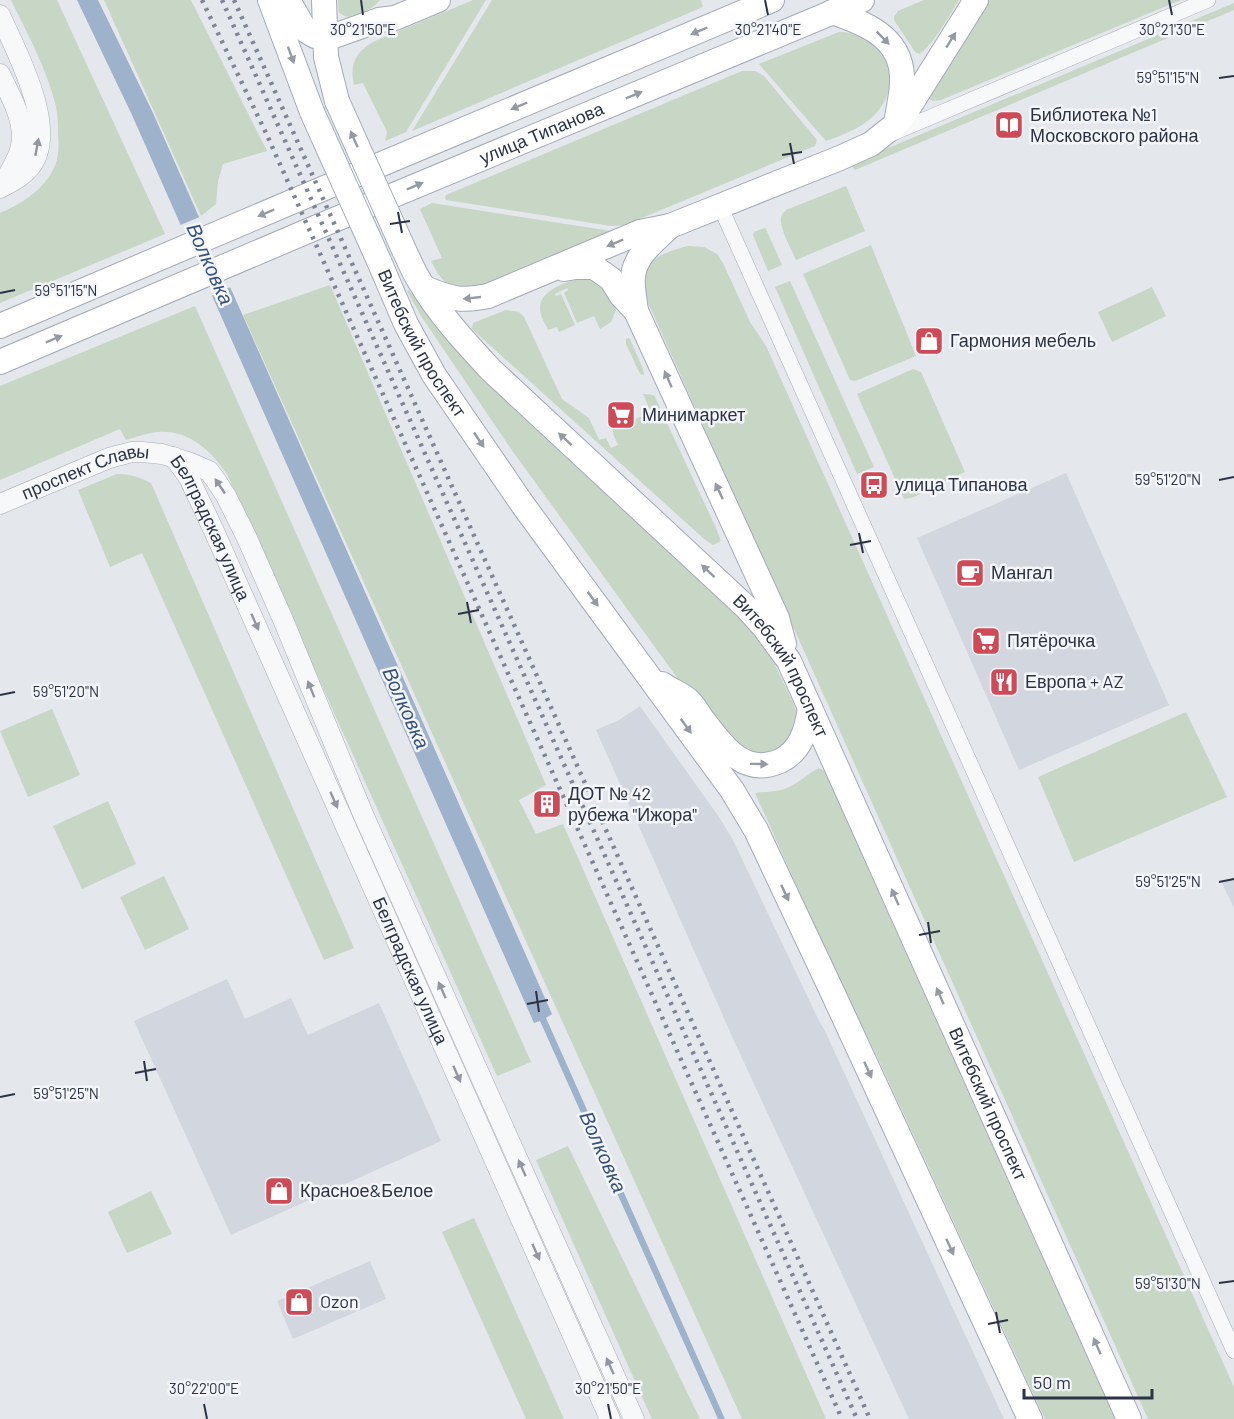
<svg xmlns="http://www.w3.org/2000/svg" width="1234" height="1419" viewBox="0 0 1234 1419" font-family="Barlow,sans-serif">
<rect width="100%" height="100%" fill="#e4e7ec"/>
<!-- built -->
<g fill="#d2d6de">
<polygon points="1066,473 1169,705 1019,770 917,538"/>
<polygon points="640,706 719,817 733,840 819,1021 824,1029 1004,1419 909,1419 735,1043 596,730 619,720"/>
<polygon points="1234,877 1234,908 1222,883"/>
<polygon points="227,979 245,1019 291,998 308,1035 379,1003 441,1141 231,1235 134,1021"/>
<polygon points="370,1261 386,1299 293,1339 277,1301"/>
</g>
<!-- green -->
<g fill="#c8d6c5">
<path d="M11,0h46l108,234 -165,69v-90c21,-9 42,-22 53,-43 6,-11 6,-23 5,-36 0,-9 0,-19 -2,-27 -8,-36 -29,-74 -45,-107z"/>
<polygon points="104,0 191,0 267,151 223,164 218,181 216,204 201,216"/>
<path d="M338,0h42c-8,10 -21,14 -33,17l-8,-4z"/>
<path d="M473,0h13l-80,132 -21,9 2,-9 -24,-49 -9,2c-5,-21 2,-34 21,-44z"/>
<polygon points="492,0 701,0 703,7 412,131"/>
<path d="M924,0h35c-9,14 -27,47 -40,54l-4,-2 -21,-32v-3l4,-6z"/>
<path d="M988,0h193l-240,100c-6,1 -10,2 -14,-3l3,-9z"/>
<polygon points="1234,3 1234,10 855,170 850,164"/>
<path d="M839,32c36,0 64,39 44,72 -13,21 -35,29 -57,37l-67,-77z"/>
<polygon points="742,71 755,71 764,76 817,140 815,146 625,225 611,226 446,200 445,198 446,195"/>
<path d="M846,186l19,45 -69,29c-4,-10 -17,-32 -15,-42 0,-3 2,-5 5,-8z"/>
<polygon points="432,203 611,231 600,237 482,285 458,289 447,284 438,274 431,261 442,258 420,209"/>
<polygon points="765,228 766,229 782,265 768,271 753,235 754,232"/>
<polygon points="871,245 916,356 855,381 850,380 803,274"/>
<path d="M688,246l16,1 13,7 6,9 27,59 16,24 468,1041v32h-86l-507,-1132c1,-4 1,-10 2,-14 6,-17 30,-23 45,-27z"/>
<path d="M586,278c15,2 26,18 30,32l-5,12 -11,7 -6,-13 -17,7 -13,-30 4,-3 -1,-2 -12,6 1,2 5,-2 14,31 -16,7 -2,-5 -9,3c-3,-7 -8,-14 -8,-22 0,-19 30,-28 46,-30z"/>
<polygon points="790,281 874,467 857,474 775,287"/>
<polygon points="330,285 546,785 519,800 536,834 563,824 826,1419 742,1419 243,315"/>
<polygon points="1152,287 1166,316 1112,342 1098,312"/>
<polygon points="409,290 477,373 633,514 746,620 770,654 795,707 798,715 788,743 770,754 749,753 713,727 511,449 421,316 407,291"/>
<path d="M195,306l336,756 -34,14 -270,-602c-17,-24 -38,-44 -69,-42 -11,1 -22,5 -32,8l-6,-11 -120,51v-94z"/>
<polygon points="506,310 519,312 524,317 562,399 589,418 599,440 606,438 611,448 618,445 613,434 613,429 651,412 643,394 654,395 716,528 721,541 713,545 703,538 472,329 473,323"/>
<polygon points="628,338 630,339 643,369 644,375 640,374 626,344 626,339"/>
<polygon points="913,369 921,372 965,472 914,497 904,499 857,394"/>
<path d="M117,474c13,0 22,3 34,9l203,465 -30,12 -182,-407 -32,14 -32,-77z"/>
<polygon points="52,709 80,775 28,797 0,731"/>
<polygon points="1186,712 1227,797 1074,862 1038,777"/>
<path d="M819,768l6,3 4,6 44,103 242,539h-70l-169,-365 -39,-78 -82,-183c15,-2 24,0 38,-8 9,-5 16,-12 26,-17z"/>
<polygon points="108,801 136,864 82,889 53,826"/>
<polygon points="164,876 189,929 145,950 120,897"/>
<polygon points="568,1146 700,1419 652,1419 536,1160"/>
<polygon points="151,1191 172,1234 127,1253 108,1212"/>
<polygon points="474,1218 564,1419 526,1419 442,1232"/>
</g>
<!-- water -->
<polygon fill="#9fb2cb" points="77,0 98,0 153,113 552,1014 546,1018 725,1419 718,1419 540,1021 534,1023 132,115"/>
<!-- pier -->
<polygon fill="#e4e7ec" points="202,216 233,286 209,297 178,226"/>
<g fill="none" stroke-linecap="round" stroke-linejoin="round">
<!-- minor casing -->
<g stroke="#a9adb7" stroke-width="16">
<g id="minor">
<polyline points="893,133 1208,0"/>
<polyline points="720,206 1234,1351"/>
</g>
</g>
<!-- tertiary casing -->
<g stroke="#a9adb7" stroke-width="21">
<g id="tertiary">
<path d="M0,15c16,36 60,116 30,152 -8,10 -19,15 -30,21"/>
<path d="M0,74c9,19 22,41 22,63 0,17 -12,34 -20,49"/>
<path id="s1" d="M174,457l15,21 25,53 396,888"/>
<path id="s2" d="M0,504l109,-46 23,-6h10l20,2 26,8 21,9 8,11 9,14 20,40 38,86 79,192 271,605"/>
</g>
</g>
<!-- primary casing -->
<g stroke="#a3aab8" stroke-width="26">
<g id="primary">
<polyline points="270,0 312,112"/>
<polyline points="288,0 305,30 315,36 325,37 334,36 379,20 395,18 438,0"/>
<polyline points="324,0 326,57 337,101"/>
<path d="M832,12c32,11 68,24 70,64 1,14 -3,28 -5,42"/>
<path id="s3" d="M404,250c5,10 9,21 15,30 19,33 46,62 72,90l256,238 17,19 25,34 340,758"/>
<path id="s4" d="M379,261l27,63 28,51 89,130 209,285 24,40 74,157 200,432"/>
<polyline points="564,269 576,267 594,267 611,279 621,295 636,311 777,618 784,644"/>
<path d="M424,288c26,10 36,14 64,8l152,-64 30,-6 170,-68 31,-14 25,-20 11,-14 69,-110"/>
<path d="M636,311c-1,-10 -4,-22 -3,-33 1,-23 22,-37 37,-52"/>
<polyline points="0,326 308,195 772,0"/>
<path id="s5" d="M0,362l322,-137 540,-225"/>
<path d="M662,684c8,6 20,10 27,17 4,4 8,10 11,15 20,26 42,62 80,45 21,-10 27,-32 30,-53"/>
</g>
</g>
<!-- minor -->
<use href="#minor" stroke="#f7f8fa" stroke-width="15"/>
<!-- tertiary -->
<use href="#tertiary" stroke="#f7f8fa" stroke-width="20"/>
<!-- primary -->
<use href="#primary" stroke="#fff" stroke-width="24"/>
<!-- rail -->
<g stroke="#7d8596" stroke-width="4.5" stroke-dasharray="3 6" stroke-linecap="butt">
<polyline points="202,0 266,133 842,1419"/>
<polyline points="222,0 857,1419"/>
<polyline points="234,0 870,1419"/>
</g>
<!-- primary-bridge casing -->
<g stroke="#a3aab8" stroke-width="26" stroke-linecap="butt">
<g id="primary-bridge">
<polyline points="337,101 404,250"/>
<polyline points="312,112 379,261"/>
</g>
</g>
<!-- primary-bridge -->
<use href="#primary-bridge" stroke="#fff" stroke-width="24"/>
</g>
<!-- one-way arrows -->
<defs><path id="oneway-solid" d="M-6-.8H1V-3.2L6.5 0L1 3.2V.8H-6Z" transform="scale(1.5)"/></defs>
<g fill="#9599a2">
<use href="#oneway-solid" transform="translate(699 31) rotate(157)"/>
<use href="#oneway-solid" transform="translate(883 38) rotate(46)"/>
<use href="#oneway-solid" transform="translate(951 40) rotate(-58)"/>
<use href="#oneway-solid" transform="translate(291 55) rotate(70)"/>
<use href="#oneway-solid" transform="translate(634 95) rotate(-23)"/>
<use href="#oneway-solid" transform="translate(519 106) rotate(157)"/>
<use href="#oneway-solid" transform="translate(354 139) rotate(-114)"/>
<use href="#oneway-solid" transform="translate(415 186) rotate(-23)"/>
<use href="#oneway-solid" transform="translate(266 213) rotate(157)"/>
<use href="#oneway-solid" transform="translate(615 243) rotate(157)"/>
<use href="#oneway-solid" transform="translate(472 298) rotate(174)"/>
<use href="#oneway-solid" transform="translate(54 339) rotate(-23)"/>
<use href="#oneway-solid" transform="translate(668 379) rotate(-114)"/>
<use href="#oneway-solid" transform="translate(565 439) rotate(-137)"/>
<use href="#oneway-solid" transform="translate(479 440) rotate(56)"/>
<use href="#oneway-solid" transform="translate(719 491) rotate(-115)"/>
<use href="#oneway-solid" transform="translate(708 571) rotate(-137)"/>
<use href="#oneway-solid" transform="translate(593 599) rotate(54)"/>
<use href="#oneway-solid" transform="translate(686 726) rotate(54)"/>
<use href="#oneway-solid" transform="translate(759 764) rotate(1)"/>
<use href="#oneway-solid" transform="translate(785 893) rotate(65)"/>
<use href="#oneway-solid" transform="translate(895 897) rotate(-114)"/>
<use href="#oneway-solid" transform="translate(940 996) rotate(-114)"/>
<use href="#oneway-solid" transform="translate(868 1070) rotate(65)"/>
<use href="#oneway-solid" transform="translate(950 1247) rotate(65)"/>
<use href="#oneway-solid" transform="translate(1097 1346) rotate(-114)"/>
</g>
<g fill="#9196a0">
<use href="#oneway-solid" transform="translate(37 147) rotate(-79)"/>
<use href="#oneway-solid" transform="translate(220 486) rotate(-124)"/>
<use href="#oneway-solid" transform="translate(255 622) rotate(66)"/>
<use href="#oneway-solid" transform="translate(311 689) rotate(-112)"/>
<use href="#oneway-solid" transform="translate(334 800) rotate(66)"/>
<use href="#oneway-solid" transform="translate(442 990) rotate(-114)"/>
<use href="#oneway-solid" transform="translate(457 1074) rotate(66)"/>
<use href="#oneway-solid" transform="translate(522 1168) rotate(-114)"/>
<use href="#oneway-solid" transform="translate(536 1252) rotate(66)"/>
<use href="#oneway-solid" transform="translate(610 1366) rotate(-114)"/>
</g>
<!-- ticks -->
<path fill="none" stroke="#2b3345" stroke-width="2" d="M361,0l2,15M765,0l3,15M1169,0l3,15M1219,78l15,-2M790,143l4,21M782,155l20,-3M398,212l4,21M390,224l20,-3M0,293l15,-3M1219,480l15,-3M859,533l4,20M850,545l21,-4M467,602l4,21M458,614l21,-4M0,695l15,-3M1219,882l15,-3M928,922l3,21M919,935l21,-4M536,991l3,21M527,1004l21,-4M144,1061l3,20M135,1073l21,-4M0,1097l15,-3M1219,1283l15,-2M996,1312l4,21M988,1324l20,-4M204,1404l3,15M608,1404l3,15"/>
<!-- icons -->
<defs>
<g id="library-square" transform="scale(1.5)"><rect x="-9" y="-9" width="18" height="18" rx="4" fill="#cf4a57" stroke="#f4f6f9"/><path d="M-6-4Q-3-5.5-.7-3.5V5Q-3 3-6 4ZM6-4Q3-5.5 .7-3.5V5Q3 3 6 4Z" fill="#fff"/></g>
<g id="shop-square" transform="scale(1.5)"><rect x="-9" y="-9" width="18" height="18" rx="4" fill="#cf4a57" stroke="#f4f6f9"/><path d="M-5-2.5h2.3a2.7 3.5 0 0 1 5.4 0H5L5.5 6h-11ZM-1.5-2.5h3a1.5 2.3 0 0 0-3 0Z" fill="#fff"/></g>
<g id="supermarket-square" transform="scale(1.5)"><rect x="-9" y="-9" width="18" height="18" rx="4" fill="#cf4a57" stroke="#f4f6f9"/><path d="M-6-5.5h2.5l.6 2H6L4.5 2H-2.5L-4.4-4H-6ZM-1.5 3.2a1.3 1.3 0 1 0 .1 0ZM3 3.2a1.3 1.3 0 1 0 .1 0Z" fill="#fff"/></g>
<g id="bus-square" transform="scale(1.5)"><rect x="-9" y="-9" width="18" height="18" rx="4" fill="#cf4a57" stroke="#f4f6f9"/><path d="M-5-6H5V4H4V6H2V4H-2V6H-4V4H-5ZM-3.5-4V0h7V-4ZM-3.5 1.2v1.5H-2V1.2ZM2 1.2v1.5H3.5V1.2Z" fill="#fff"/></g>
<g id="cafe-square" transform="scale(1.5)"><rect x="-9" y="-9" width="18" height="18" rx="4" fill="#cf4a57" stroke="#f4f6f9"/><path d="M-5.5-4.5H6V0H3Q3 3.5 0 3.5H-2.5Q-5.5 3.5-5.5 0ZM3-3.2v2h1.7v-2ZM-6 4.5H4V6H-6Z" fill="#fff"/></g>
<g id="restaurant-square" transform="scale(1.5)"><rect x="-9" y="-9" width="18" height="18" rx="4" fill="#cf4a57" stroke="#f4f6f9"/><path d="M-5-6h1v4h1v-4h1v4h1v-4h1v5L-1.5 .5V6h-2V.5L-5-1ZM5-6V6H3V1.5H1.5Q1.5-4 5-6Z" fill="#fff"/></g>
<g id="building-square" transform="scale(1.5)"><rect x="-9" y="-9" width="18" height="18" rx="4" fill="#cf4a57" stroke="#f4f6f9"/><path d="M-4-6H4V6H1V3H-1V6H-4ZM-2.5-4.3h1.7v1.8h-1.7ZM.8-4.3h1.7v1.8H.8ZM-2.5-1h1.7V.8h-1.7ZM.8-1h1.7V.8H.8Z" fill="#fff"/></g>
</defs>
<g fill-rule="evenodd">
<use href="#library-square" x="1009" y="125"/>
<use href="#shop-square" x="929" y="341"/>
<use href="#supermarket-square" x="621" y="415"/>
<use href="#bus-square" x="874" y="485"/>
<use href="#cafe-square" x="970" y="573"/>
<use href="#supermarket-square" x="986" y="641"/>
<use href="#restaurant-square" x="1004" y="682"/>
<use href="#building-square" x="547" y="804"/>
<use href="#shop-square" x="279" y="1191"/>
<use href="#shop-square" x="299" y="1302"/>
</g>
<g text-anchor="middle" stroke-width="5" stroke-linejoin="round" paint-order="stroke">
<!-- poi labels -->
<g font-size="18" fill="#2b3345" stroke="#f4f6f9" text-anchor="start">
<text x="1030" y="121">Библиотека №1<tspan x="1030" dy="21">Московского района</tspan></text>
<text x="950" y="347">Гармония мебель</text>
<text x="642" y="421">Минимаркет</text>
<text x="895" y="491">улица Типанова</text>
<text x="991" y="579">Мангал</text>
<text x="1007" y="647">Пятёрочка</text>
<text x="1025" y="688">Европа + AZ</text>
<text x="568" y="800">ДОТ № 42<tspan x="568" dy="21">рубежа "Ижора"</tspan></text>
<text x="300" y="1197">Красное&amp;Белое</text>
<text x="320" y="1308">Ozon</text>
</g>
<!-- street labels -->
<g font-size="18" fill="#2b3345" stroke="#f4f6f9">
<text dy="6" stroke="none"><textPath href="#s5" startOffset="588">улица Типанова</textPath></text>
<text dy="6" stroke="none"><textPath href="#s4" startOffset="93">Витебский проспект</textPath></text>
<text dy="6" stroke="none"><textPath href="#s2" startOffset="92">проспект Славы</textPath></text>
<text dy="6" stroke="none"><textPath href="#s1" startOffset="80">Белградская улица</textPath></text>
<text dy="6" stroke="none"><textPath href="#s3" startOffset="566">Витебский проспект</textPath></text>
<text dy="6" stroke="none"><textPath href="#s1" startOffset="566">Белградская улица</textPath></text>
<text dy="6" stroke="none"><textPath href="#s3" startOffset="1052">Витебский проспект</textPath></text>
</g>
<!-- water labels -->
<g font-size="20" font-style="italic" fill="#355079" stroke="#f4f6f9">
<text transform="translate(210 264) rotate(66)" y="7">Волковка</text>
<text transform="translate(406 708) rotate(66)" y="7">Волковка</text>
<text transform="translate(603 1152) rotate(66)" y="7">Волковка</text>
</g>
</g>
<g font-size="15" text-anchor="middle" fill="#2b3345" stroke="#f4f6f9" stroke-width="5" stroke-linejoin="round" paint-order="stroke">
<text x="363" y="35">30°21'50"E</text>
<text x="768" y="35">30°21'40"E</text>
<text x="1172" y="35">30°21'30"E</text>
<text x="1168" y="83">59°51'15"N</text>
<text x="66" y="296">59°51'15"N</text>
<text x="1168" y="485">59°51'20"N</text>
<text x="66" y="697">59°51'20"N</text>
<text x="1168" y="887">59°51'25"N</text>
<text x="66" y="1099">59°51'25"N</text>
<text x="1168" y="1289">59°51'30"N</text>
<text x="204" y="1394">30°22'00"E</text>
<text x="608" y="1394">30°21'50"E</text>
</g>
<!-- scale -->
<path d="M1024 1389v9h128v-9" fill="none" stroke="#2b3345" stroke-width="3"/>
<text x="1033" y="1389" font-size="18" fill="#2b3345" stroke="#f4f6f9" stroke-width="4.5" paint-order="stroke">50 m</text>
</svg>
